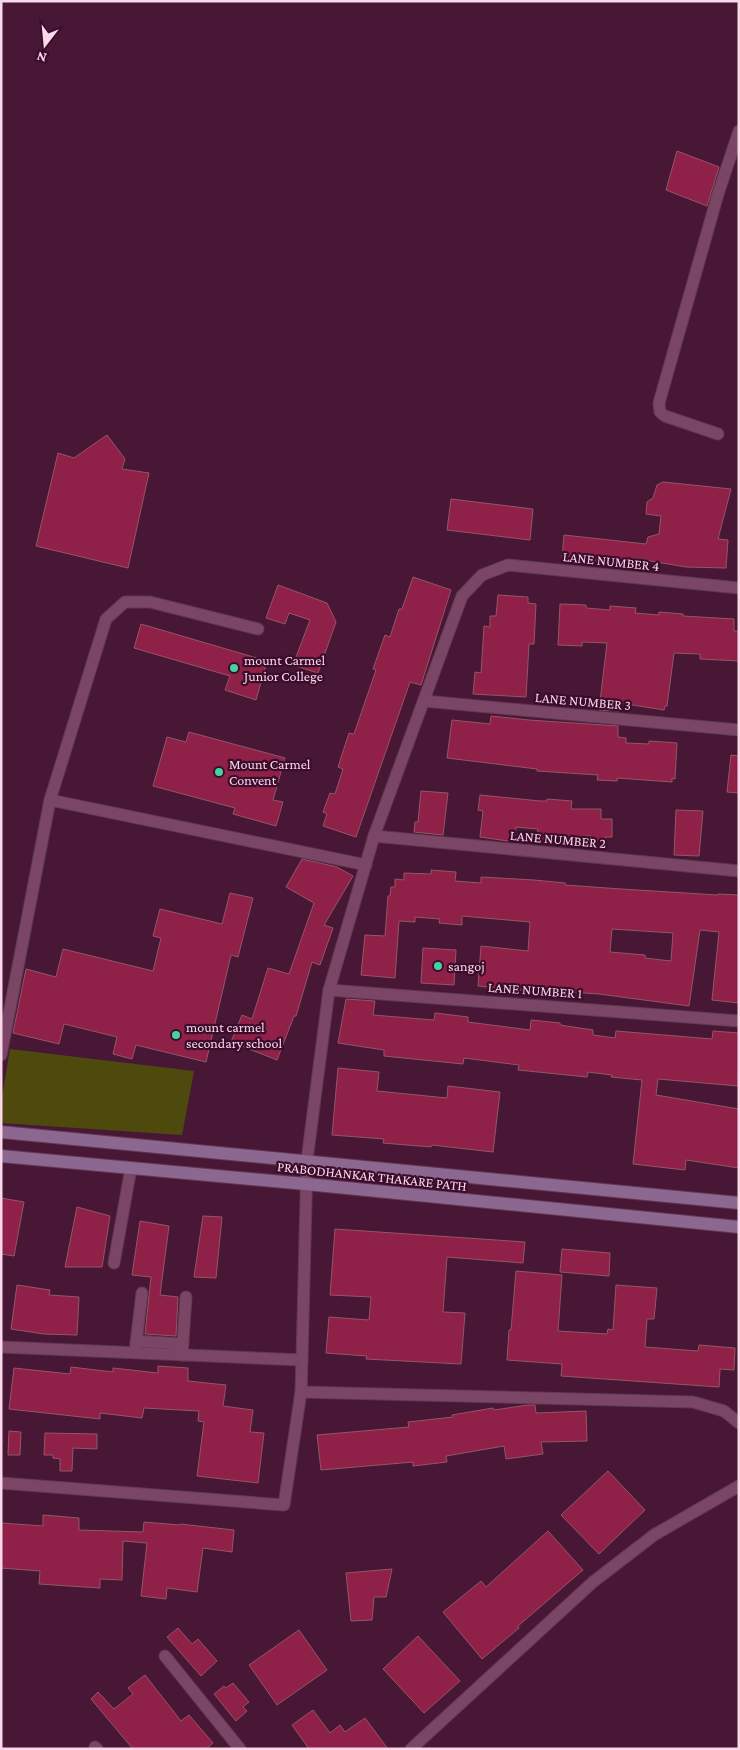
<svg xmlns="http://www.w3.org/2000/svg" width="740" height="1750" viewBox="0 0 740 1750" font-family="'Crimson Pro',serif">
<rect width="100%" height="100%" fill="#481736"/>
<!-- green -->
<polygon fill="#4e490d" points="10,1049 194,1071 182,1135 1,1123 1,1102"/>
<!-- building -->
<g fill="#8f2048" stroke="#945665" fill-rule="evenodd">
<polygon points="677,151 719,167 707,206 666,190"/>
<polygon points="107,435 125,459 122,469 149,473 128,568 36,546 58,453 74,458"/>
<polygon points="663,482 731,489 718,539 728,540 726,568 686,567 633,558 632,565 562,558 564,535 646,544 648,537 659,534 661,516 646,514 647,502 653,498 657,485"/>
<polygon points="451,499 533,509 530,540 447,530"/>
<polygon points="413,577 451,590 421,685 410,682 356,837 323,826 327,814 323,812 330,793 335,794 343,769 338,767 349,733 354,734 376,670 373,669 385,635 390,637 399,609 402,609"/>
<polygon points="278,585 327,603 336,622 318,673 293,665 310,620 289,613 285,624 266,618"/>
<polygon points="498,595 528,597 528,603 536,604 534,644 529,644 526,697 473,694 475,672 481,673 484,626 490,627 490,616 496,616"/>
<polygon points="560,604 586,605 586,608 610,610 610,606 636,608 635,613 659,615 659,612 683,614 683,616 734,619 734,631 739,631 739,661 700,659 700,654 674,653 667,706 665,706 664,710 620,703 620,711 599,710 607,643 582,642 582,646 558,645"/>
<polygon points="141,624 267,661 256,700 225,690 230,676 134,648"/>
<polygon points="491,716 529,720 618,726 618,737 626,738 626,743 649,744 649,741 677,743 675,779 672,778 672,782 617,778 617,781 597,780 598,775 537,771 537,769 447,758 452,720 490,724"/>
<polygon points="189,732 285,758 273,800 283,802 276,826 233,814 235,808 153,786 167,737 186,742"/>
<polygon points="731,755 739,756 739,793 727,792"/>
<polygon points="421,791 448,793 443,835 414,832 415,822 418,822"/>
<polygon points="480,795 540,801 547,801 547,799 572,801 571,809 601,809 601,819 612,819 612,837 605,837 605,841 591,841 591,836 569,837 569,844 537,842 538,829 516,827 514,840 509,839 508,841 480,837 483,811 478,810"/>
<polygon points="676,810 703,811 699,856 674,855"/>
<polygon points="302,859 337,867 353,876 324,925 333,928 320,965 312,962 296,1016 294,1016 277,1060 231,1042 242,1015 252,1019 268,968 289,974 314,903 286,887"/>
<path d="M431,870l25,2 -1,9 26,2v-6l53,3 31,3v2l56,4 97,6v-1l21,1v108l-27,-3 7,-68 -19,-2 -11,76 -90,-12 -43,-3 -1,3 -77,-8 3,-40 47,5 2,-29 -68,-6v9l-23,-2 1,-4 -25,-2v5l-16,-1 -4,57 -34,-3 4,-40 20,1 3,-40h2l1,-9h4v-8l9,1v-7l27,1zM612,929l61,4 -2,28 -26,-3v-3l-35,-3z"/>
<polygon points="230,893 253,898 238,957 231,955 206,1062 136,1045 132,1059 113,1054 117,1037 64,1024 59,1044 13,1033 26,969 56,977 63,949 153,971 161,938 153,936 160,909 222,924"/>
<polygon points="423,948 456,950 454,985 421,983"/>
<polygon points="346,999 375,1001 373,1015 434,1020 435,1013 468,1017 468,1022 530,1030 531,1020 560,1023 560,1025 593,1030 593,1035 615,1038 616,1031 712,1039 713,1031 739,1033 738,1086 658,1079 656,1095 739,1109 739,1168 686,1160 685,1170 633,1164 642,1080 611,1077 612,1075 588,1072 587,1077 518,1070 519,1065 464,1058 463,1064 384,1056 384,1050 338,1043"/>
<polygon points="338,1068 379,1072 377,1091 447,1098 448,1086 500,1092 493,1152 432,1145 431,1147 383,1143 384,1139 332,1135"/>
<polygon points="1,1198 24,1202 14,1256 1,1254"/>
<polygon points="77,1207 110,1216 102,1267 65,1267"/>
<polygon points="203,1216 222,1217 216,1278 194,1277"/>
<polygon points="140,1221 169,1226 160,1295 178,1297 176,1336 145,1334 151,1277 132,1275"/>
<polygon points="335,1229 525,1242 523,1263 447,1257 443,1312 465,1313 461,1364 366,1359 367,1356 326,1353 329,1317 369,1320 371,1297 330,1295"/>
<polygon points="562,1249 610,1253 609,1276 560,1272"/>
<polygon points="516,1271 562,1275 558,1331 607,1334 608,1329 613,1330 616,1285 657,1288 654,1319 647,1319 645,1347 698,1351 699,1345 735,1348 734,1370 720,1369 719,1387 561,1376 562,1364 507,1360 509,1330 511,1330"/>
<polygon points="17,1285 50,1290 49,1295 79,1297 77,1335 44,1334 11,1329"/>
<polygon points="158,1366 188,1368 188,1381 226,1385 223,1406 253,1410 250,1432 264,1433 258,1483 197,1476 204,1422 198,1421 199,1411 144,1408 142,1418 100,1413 100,1419 9,1409 14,1368 70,1374 71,1367 113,1372 113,1368 158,1373"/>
<polygon points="528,1405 535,1405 536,1413 586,1411 587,1441 541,1442 543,1454 506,1459 504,1446 446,1456 447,1462 413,1466 413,1462 321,1470 317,1435 409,1427 408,1422 453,1417 452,1415 493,1408 494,1410"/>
<polygon points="9,1431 21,1432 20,1455 8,1455"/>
<polygon points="45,1433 97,1434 97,1449 73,1448 72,1471 60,1471 60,1459 53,1458 53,1455 44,1455"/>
<polygon points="608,1471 645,1510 599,1554 561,1515"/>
<polygon points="43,1515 79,1518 79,1530 143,1532 144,1522 179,1525 180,1524 234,1530 232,1552 203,1548 197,1592 167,1588 166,1599 141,1596 147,1543 123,1541 122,1580 100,1579 100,1588 39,1584 40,1571 1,1568 1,1523 43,1526"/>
<polygon points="548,1531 583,1570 518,1626 519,1628 482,1659 443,1612 481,1581 486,1587"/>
<polygon points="392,1569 386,1597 374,1597 372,1620 351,1621 346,1573"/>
<polygon points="178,1628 192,1644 198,1639 217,1661 201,1676 167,1637"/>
<polygon points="299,1630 327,1670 277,1705 249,1665"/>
<polygon points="418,1636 460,1681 424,1713 383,1669"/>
<polygon points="145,1675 181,1721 189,1715 213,1743 206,1749 133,1749 91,1699 98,1692 114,1709 133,1694 128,1688"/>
<polygon points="233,1683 249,1702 243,1707 247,1711 236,1721 214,1694 224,1686 226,1688"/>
<polygon points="313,1710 330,1733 340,1725 345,1732 365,1718 388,1749 309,1749 292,1725"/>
</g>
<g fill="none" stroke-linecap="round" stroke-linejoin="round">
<!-- street casing -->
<g stroke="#613852" stroke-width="13">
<g id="street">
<polyline points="718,434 665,416 660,412 659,403 718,194 739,131"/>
<polyline points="424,701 739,730"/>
<polyline points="50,800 366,865"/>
<polyline points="374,836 739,871"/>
<polyline points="329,990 739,1021"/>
<polyline points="1,1055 50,800 106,619 125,602 150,602 258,629"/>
<polyline points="114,1263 131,1168"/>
<polyline points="136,1341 183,1344"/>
<polyline points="1,1347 302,1360 301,1392 693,1402 724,1411 739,1423"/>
<polyline points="135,1352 142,1293"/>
<polyline points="182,1355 186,1297"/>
<polyline points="302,1360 307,1160 329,990 374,836 462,596 482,575 508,565 739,588"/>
<polyline points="1,1483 284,1505 301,1392"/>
<polyline points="165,1656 240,1749"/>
<polyline points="95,1747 97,1749"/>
<polyline points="411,1749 593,1582 654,1535 739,1486"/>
</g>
</g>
<!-- secondary casing -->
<g stroke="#613852" stroke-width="14">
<g id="secondary">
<polyline points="1,1132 739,1203"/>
<polyline points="1,1156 306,1184 739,1227"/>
</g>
</g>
<!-- street -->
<use href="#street" stroke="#7b4665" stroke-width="11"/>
<!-- secondary -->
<use href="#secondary" stroke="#8c678f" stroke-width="12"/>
</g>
<!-- markers -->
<g fill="#45d49f" stroke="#3c0c2c" stroke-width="2">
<circle cx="234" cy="668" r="5"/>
<circle cx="219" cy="772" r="5"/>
<circle cx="438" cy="966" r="5"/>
<circle cx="176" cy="1035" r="5"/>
</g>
<g text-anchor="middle" stroke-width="4.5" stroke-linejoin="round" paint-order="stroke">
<!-- street labels -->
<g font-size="14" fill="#f8d8e9" stroke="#3c0c2c">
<text transform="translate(611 561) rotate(6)" y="5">LANE NUMBER 4</text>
<text transform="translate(583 701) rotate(5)" y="5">LANE NUMBER 3</text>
<text transform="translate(558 839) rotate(5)" y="5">LANE NUMBER 2</text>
<text transform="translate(535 990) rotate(4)" y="5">LANE NUMBER 1</text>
<text transform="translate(372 1176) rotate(6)" y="5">PRABODHANKAR THAKARE PATH</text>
</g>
<!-- poi labels -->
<g font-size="14" fill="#f8d8e9" stroke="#3c0c2c" text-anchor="start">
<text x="244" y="665">mount Carmel<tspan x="244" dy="16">Junior College</tspan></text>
<text x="229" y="769">Mount Carmel<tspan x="229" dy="16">Convent</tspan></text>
<text x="448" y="971">sangoj</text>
<text x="186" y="1032">mount carmel<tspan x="186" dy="16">secondary school</tspan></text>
</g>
</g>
<!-- border -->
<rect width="740" height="1750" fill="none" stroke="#f8d8e9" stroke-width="5"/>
<!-- north arrow -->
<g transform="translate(45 45) rotate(196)" stroke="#3c0c2c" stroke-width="4" paint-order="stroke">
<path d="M0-4L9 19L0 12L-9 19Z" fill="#f8d8e9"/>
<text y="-8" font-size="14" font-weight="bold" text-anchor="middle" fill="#f8d8e9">N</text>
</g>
</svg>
